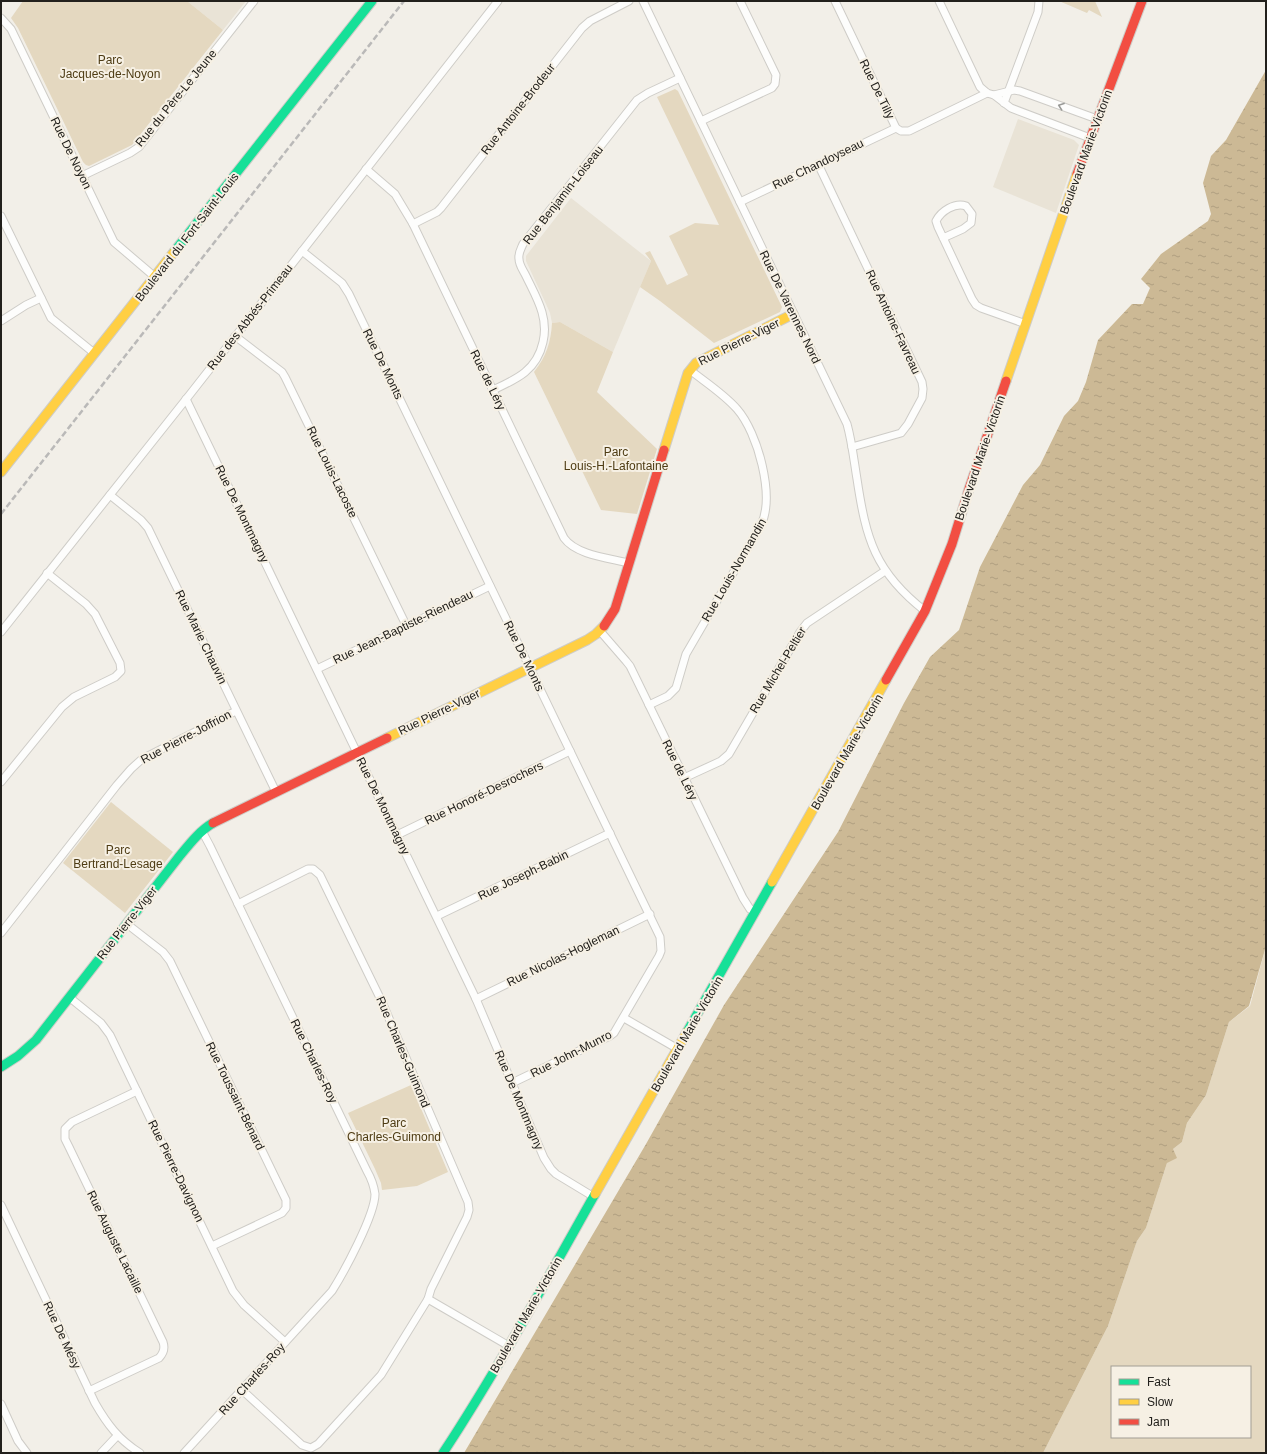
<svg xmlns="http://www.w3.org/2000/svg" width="1267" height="1454" viewBox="0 0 1267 1454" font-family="Arial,sans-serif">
<defs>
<pattern id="water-ripples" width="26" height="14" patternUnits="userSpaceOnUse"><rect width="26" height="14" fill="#ccb995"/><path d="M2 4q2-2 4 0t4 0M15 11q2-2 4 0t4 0" fill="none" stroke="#af9f80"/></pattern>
</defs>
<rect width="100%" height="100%" fill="#f2efe8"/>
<!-- built -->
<g fill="#e9e3d6">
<polygon points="187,1 246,1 223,30"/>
<polygon points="1018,119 1074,140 1079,145 1056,213 993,187"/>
<polygon points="571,198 651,261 613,352 560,322 552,323 550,313 546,304 526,261 526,256"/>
</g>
<!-- green -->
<g fill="#e4d8c0" fill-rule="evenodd">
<polygon points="23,1 187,1 223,30 132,145 89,166 86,165 83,162 18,28 11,18"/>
<polygon points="1059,1 1095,1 1102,17 1089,10 1087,13"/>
<polygon points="675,89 678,91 782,307 780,312 714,343 660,301 640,287 651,261 645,253 650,251 667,285 688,275 669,236 695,223 719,225 657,97"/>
<path d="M560,322l53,30 -16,40 60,57 -20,65 -36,-4 -67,-138c12,-15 17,-30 18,-49z"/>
<polygon points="111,802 173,852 125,913 63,863"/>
<path d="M1266,946v507h-223l65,-127 29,-85 9,-13 21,-65 6,-14 9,-7 5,-19 19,-28 23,-73 21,-16zM1112,1367h138v70h-138z"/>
<polygon points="411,1085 448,1172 417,1186 382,1190 381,1183 375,1169 348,1113"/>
</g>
<!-- water -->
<polygon fill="url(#water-ripples)" points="1266,70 1266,946 1249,1006 1229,1022 1206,1095 1187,1123 1182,1142 1173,1149 1177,1158 1167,1163 1146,1228 1137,1241 1108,1326 1043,1453 464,1453 646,1144 724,1005 838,832 904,703 930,657 959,630 980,567 1023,485 1040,465 1064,416 1078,401 1086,382 1098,340 1132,304 1143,304 1150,288 1141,279 1161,254 1208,221 1211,214 1203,183 1211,156 1226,140"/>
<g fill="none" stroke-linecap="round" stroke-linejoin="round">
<!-- street casing -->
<g stroke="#ceccc7" stroke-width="9">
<g id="street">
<path d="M643,1l204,423c5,18 7,37 10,55 9,60 18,93 68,132"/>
<polyline points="835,1 896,128 901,131 909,131 987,93"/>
<polyline points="939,1 980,87 987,93 994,95 1011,108 1090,138"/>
<polyline points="1,18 11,29 114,242 155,277"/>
<polyline points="994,95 1014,90 1020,91 1097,119"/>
<polyline points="1004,103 1038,12 1039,1"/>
<polyline points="701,121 772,88 775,84 776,75 740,1"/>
<polyline points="818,164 922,382 923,389 922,398 908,424 901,433 852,447"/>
<path d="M366,169l29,25 18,30 151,314c12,17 45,20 65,25"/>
<polyline points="82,176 130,153 139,147 254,1"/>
<polyline points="740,202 896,128"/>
<polyline points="1,216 51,318 94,353"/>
<polyline points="413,224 437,212 441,208 582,28 590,21 629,1"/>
<path d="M943,238l20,-9 8,-6 1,-9 -6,-8c-11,-4 -25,5 -30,15l2,6 34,72 4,6 5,3 45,16"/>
<polyline points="302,251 342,283 349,294 660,937 661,951 659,956 614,1033 610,1036 512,1083"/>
<polyline points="1,321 26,305 41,298"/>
<polyline points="235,336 282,372 285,377 406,625"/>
<path d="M493,390c24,-11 44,-20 50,-48 6,-25 -7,-45 -17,-66 -3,-6 -7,-11 -7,-17 -1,-6 2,-10 4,-15l114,-144 11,-7 32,-15"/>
<polyline points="186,399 476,999 544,1158 551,1169 556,1174 594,1197"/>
<polyline points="110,495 141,520 148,528 276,792"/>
<polyline points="600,631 626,661 630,666 743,898 750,909 756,912"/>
<polyline points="1,632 191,393 498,1"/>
<polyline points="317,669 490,586"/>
<path d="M649,705l19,-9 8,-8 10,-34 75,-129c14,-29 -3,-92 -24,-116 -13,-15 -32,-27 -47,-39"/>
<polyline points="684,778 721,761 729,754 800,632 807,623 885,571"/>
<polyline points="1,782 62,707 74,697 115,677 121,671 120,663 95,614 86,604 47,573"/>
<polyline points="397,835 570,751"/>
<polyline points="238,904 308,869 313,869 320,875 382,1002 468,1202 469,1210 467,1217 431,1289 428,1299 381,1375 318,1444 311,1448 302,1445 242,1390"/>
<polyline points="437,916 610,833"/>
<polyline points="127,924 163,952 170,961 286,1200 286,1208 282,1213 212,1246"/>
<polyline points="1,933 117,785 131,769 142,759 236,711"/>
<polyline points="69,997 101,1023 110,1035 233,1291 244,1305 285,1342"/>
<polyline points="476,999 650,914"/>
<polyline points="624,1018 678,1049"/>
<path d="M1,1205l94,198c12,21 24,37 45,50"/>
<polyline points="428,1299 509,1346"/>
<path d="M89,1391l70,-33c5,-5 6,-10 4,-16l-94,-195 -4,-8v-10l7,-7 65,-31"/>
<polyline points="1,1404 18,1441 27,1453"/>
<polyline points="101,1453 117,1436"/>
<path d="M184,1453l148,-162c12,-19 43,-76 43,-97 -1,-8 -4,-16 -8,-23l-157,-325 -8,-15"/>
</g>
</g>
<!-- fast casing -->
<g stroke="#ceccc7" stroke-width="11">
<g id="fast">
<polyline points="174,252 372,1"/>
<polyline points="687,1032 772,882"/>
<path d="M1,1067l17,-11 18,-16 142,-182c10,-12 21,-27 35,-35"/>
<path d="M443,1453c55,-84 103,-172 152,-259"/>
</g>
</g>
<!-- slow casing -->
<g stroke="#ceccc7" stroke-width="11">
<g id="slow">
<polyline points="1006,381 1077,174"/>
<polyline points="664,450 688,373 696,363 793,314"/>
<polyline points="1,472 174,252"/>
<polyline points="387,738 587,640 596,634 604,626"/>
<polyline points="772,882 886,680"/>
<polyline points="595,1194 687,1032"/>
</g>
</g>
<!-- jam casing -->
<g stroke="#ceccc7" stroke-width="11">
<g id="jam">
<polyline points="1077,174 1142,1"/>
<polyline points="604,626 615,609 664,450"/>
<polyline points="886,680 925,611 952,544 969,489 1006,381"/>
<polyline points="213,823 387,738"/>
</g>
</g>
<!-- street -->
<use href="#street" stroke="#fdfdfc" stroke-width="7"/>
<!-- fast -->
<use href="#fast" stroke="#16e098" stroke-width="9"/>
<!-- slow -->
<use href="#slow" stroke="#ffcf43" stroke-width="9"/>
<!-- jam -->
<use href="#jam" stroke="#f24e42" stroke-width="9"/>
<!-- rail -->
<polyline stroke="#bab9b8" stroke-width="2.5" stroke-dasharray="6 3" stroke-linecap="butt" points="1,514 404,1"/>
</g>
<!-- one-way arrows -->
<defs><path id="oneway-chevron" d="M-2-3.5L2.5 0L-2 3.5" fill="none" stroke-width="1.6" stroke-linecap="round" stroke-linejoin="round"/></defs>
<use stroke="#9a9a97" href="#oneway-chevron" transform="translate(1061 106) rotate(-160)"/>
<g text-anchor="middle" stroke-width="4" stroke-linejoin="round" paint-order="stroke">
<!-- park labels -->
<g font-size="12" fill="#4e3c14" stroke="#f6f0e4">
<text x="110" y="64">Parc<tspan x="110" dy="14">Jacques-de-Noyon</tspan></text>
<text x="616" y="456">Parc<tspan x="616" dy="14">Louis-H.-Lafontaine</tspan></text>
<text x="118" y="854">Parc<tspan x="118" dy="14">Bertrand-Lesage</tspan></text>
<text x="394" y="1127">Parc<tspan x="394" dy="14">Charles-Guimond</tspan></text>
</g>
<!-- street labels -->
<g font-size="12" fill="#22201c" stroke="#f6f0e4">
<text transform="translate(877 89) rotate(64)" y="4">Rue De Tilly</text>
<text transform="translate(176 98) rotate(-51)" y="4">Rue du Père-Le Jeune</text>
<text transform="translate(518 109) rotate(-52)" y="4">Rue Antoine-Brodeur</text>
<text transform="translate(1086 152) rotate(-70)" y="4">Boulevard Marie-Victorin</text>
<text transform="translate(71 153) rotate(64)" y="4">Rue De Noyon</text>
<text transform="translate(818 164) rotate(-26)" y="4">Rue Chandoyseau</text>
<text transform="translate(563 195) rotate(-52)" y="4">Rue Benjamin-Loiseau</text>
<text transform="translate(187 237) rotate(-52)" y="4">Boulevard du Fort-Saint-Louis</text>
<text transform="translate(790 307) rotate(64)" y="4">Rue De Varennes Nord</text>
<text transform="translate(250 317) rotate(-52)" y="4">Rue des Abbés-Primeau</text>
<text transform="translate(893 322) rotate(65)" y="4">Rue Antoine-Favreau</text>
<text transform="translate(739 342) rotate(-27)" y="4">Rue Pierre-Viger</text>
<text transform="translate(383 364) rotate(64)" y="4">Rue De Monts</text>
<text transform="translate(488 380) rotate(64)" y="4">Rue de Léry</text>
<text transform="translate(980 458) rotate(-71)" y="4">Boulevard Marie-Victorin</text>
<text transform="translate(332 472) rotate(64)" y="4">Rue Louis-Lacoste</text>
<text transform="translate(242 514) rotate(64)" y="4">Rue De Montmagny</text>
<text transform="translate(734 570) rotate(-60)" y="4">Rue Louis-Normandin</text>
<text transform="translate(403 627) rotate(-26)" y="4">Rue Jean-Baptiste-Riendeau</text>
<text transform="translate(201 637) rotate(64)" y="4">Rue Marie Chauvin</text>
<text transform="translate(524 656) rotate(64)" y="4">Rue De Monts</text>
<text transform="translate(778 670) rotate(-59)" y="4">Rue Michel-Peltier</text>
<text transform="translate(439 712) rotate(-26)" y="4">Rue Pierre-Viger</text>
<text transform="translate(186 737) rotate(-28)" y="4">Rue Pierre-Joffrion</text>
<text transform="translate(847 752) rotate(-60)" y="4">Boulevard Marie-Victorin</text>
<text transform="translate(680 770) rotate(64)" y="4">Rue de Léry</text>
<text transform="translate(484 793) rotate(-26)" y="4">Rue Honoré-Desrochers</text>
<text transform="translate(383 806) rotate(64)" y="4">Rue De Montmagny</text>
<text transform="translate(523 875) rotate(-26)" y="4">Rue Joseph-Babin</text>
<text transform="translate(127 923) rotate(-52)" y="4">Rue Pierre-Viger</text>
<text transform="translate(563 956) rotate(-26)" y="4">Rue Nicolas-Hogleman</text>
<text transform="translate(687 1034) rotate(-60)" y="4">Boulevard Marie-Victorin</text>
<text transform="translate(403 1052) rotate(67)" y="4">Rue Charles-Guimond</text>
<text transform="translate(571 1054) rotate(-27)" y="4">Rue John-Munro</text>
<text transform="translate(314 1061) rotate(64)" y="4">Rue Charles-Roy</text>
<text transform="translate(235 1096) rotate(64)" y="4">Rue Toussaint-Bénard</text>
<text transform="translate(519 1100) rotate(67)" y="4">Rue De Montmagny</text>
<text transform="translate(176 1171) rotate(64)" y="4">Rue Pierre-Davignon</text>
<text transform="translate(115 1242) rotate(64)" y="4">Rue Auguste Lacaille</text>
<text transform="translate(526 1315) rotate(-60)" y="4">Boulevard Marie-Victorin</text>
<text transform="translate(62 1335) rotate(65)" y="4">Rue De Mésy</text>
<text transform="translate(252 1379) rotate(-48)" y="4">Rue Charles-Roy</text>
</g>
</g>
<!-- border -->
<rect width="1267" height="1454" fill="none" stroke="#22201c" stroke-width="4"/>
<!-- legend -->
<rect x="1111" y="1366" width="140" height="72" fill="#f6f0e4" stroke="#a19d94"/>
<rect x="1119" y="1379" width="20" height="6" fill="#16e098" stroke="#a19d94"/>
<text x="1147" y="1386" font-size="12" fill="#22201c">Fast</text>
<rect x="1119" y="1399" width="20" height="6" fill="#ffcf43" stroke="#a19d94"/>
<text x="1147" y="1406" font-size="12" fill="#22201c">Slow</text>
<rect x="1119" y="1419" width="20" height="6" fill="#f24e42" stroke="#a19d94"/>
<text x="1147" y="1426" font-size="12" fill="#22201c">Jam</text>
</svg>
